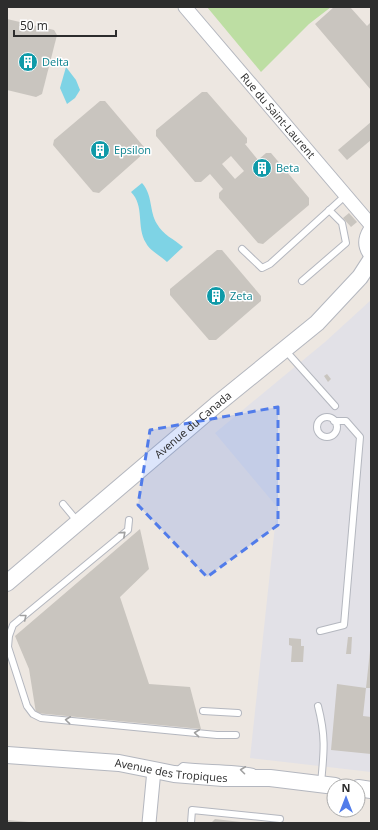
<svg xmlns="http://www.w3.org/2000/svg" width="378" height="830" viewBox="0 0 378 830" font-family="'Open Sans',sans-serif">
<rect width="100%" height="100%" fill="#ede7e1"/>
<!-- industrial -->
<polygon fill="#e2e1e7" points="371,300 371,772 250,758 277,507 215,433 325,342"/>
<!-- green -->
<polygon fill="#bddea3" points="207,7 331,7 309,24 261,72"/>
<!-- water -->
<g fill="#7ed3e5">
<polygon points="66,67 76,80 80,90 75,98 67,104 60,88"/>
<path d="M142,183c11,12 7,28 15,41 6,11 17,15 26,23l-16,15c-6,-6 -17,-11 -21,-19 -10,-16 -1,-37 -15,-51z"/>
</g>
<!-- building -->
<g fill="#c9c5bf" fill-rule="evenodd">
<polygon points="334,7 350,7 367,26 371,22 371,90 315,24"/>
<polygon points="7,19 54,30 57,35 42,94 36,97 7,90"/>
<path d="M202,92h5l40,46v5l-2,1 13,16 8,-7h5l38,45v7l-46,39 -5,-1 -39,-45v-5l4,-4 -13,-15 -9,8h-6l-39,-46v-6zM231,156l13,15 -9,8 -13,-15z"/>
<polygon points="100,101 105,101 144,147 144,153 99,193 93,192 53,145 54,140"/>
<polygon points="371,122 371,140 347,160 338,150"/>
<polygon points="349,213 357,222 351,227 343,218"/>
<polygon points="217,250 222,250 261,296 261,301 216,340 209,340 170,295 170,289"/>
<polygon points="327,374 331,379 328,382 324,376"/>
<polygon points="140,529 149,569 120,597 149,684 190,687 201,729 36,713 29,669 15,636"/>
<polygon points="348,637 352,637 351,654 346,654"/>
<polygon points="289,638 301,639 301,646 304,646 303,662 291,662 292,646 289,645"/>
<polygon points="370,651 371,651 371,688 366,688"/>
<polygon points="337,684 366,688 363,716 371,717 371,754 331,750"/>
<polygon points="215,819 241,822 241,823 211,823"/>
<polygon points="7,820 29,822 29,823 7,823"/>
</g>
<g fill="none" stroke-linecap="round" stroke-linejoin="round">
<!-- service casing -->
<g stroke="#b4b7bf" stroke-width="8">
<g id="service">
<polyline points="242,249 262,268 270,264 346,195"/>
<polyline points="302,281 346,243 342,223 329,210"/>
<polyline points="285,350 335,406"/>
<circle cx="327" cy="427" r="10"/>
<polyline points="63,504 78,522"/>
<polyline points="129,520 128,530 13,625 9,636 8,647 27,706 33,714 41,718 217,735 236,735"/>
<polyline points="320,631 344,625 360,437 346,421 334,421"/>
<path d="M318,706c8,31 6,46 3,77"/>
<polyline points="203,711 238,713"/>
<path d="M176,772l7,-6c22,3 48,1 70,6"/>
<polyline points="191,823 192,810 280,819"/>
</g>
</g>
<!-- minor casing -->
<g stroke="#b4b7bf" stroke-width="15">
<g id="minor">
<path id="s1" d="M185,7l186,218"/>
<polyline points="149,823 154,770"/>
</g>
</g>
<!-- tertiary casing -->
<g stroke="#b4b7bf" stroke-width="18">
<g id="tertiary">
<path d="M371,231c-5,8 -5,15 0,22"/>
<path id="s2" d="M7,583l209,-178 101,-82 43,-46 11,-17"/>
<path id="s3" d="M7,755l112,8 55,11 49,4h47l65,8"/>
<polyline points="358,788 371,790"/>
</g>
</g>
<!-- service -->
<use href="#service" stroke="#fff" stroke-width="6"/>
<!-- minor -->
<use href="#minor" stroke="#fff" stroke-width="13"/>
<!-- tertiary -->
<use href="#tertiary" stroke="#fff" stroke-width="16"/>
</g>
<!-- one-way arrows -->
<defs><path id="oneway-chevron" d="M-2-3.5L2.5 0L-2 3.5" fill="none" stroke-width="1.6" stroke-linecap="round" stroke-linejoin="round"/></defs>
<g stroke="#a0a0a0">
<use href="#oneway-chevron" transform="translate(123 534) rotate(-42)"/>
<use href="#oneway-chevron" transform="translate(24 617) rotate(-39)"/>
<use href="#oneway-chevron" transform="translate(68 720) rotate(-174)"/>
<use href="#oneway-chevron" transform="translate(197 733) rotate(-174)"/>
<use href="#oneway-chevron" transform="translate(243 770) rotate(-173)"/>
</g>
<!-- marked area -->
<path fill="#517cea" fill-opacity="0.2" stroke="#517cea" stroke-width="3" stroke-dasharray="8 5" stroke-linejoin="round" d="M278,407v118l-71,52 -69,-72 12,-75z"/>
<!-- icons -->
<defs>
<g id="building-disc" transform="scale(1)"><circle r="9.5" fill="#0f9aa8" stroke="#fff"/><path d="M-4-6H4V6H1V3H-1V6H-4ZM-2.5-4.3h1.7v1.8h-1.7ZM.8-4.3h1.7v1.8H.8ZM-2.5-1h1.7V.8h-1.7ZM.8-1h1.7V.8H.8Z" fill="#fff"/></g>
</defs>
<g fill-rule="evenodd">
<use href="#building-disc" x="28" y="62"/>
<use href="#building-disc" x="100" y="150"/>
<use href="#building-disc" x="262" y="168"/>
<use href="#building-disc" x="216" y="296"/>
</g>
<g text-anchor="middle" stroke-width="3" stroke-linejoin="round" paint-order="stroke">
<!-- culture labels -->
<g font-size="11" fill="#0d838f" stroke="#fff" text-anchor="start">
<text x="42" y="66">Delta</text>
<text x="114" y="154">Epsilon</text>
<text x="276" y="172">Beta</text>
<text x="230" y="300">Zeta</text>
</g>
<!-- street labels -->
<g font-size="11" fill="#2d2d2d" stroke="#fff">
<text dy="4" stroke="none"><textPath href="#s1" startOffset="143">Rue du Saint-Laurent</textPath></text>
<text dy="4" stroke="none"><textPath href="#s2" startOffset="244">Avenue du Canada</textPath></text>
<text dy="4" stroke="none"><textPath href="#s3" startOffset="165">Avenue des Tropiques</textPath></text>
</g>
</g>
<!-- border -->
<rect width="378" height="830" fill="none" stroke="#2d2d2d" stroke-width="16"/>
<!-- north arrow -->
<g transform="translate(346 798)"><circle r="19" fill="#ffffff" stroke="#ababab"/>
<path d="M0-3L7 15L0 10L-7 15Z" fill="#517cea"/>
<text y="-6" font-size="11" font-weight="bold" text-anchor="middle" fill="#2d2d2d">N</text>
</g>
<!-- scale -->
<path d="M14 30v6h102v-6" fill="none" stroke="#2d2d2d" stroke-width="2"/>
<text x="20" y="30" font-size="12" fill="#2d2d2d" stroke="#ffffff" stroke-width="3" paint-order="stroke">50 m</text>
</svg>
